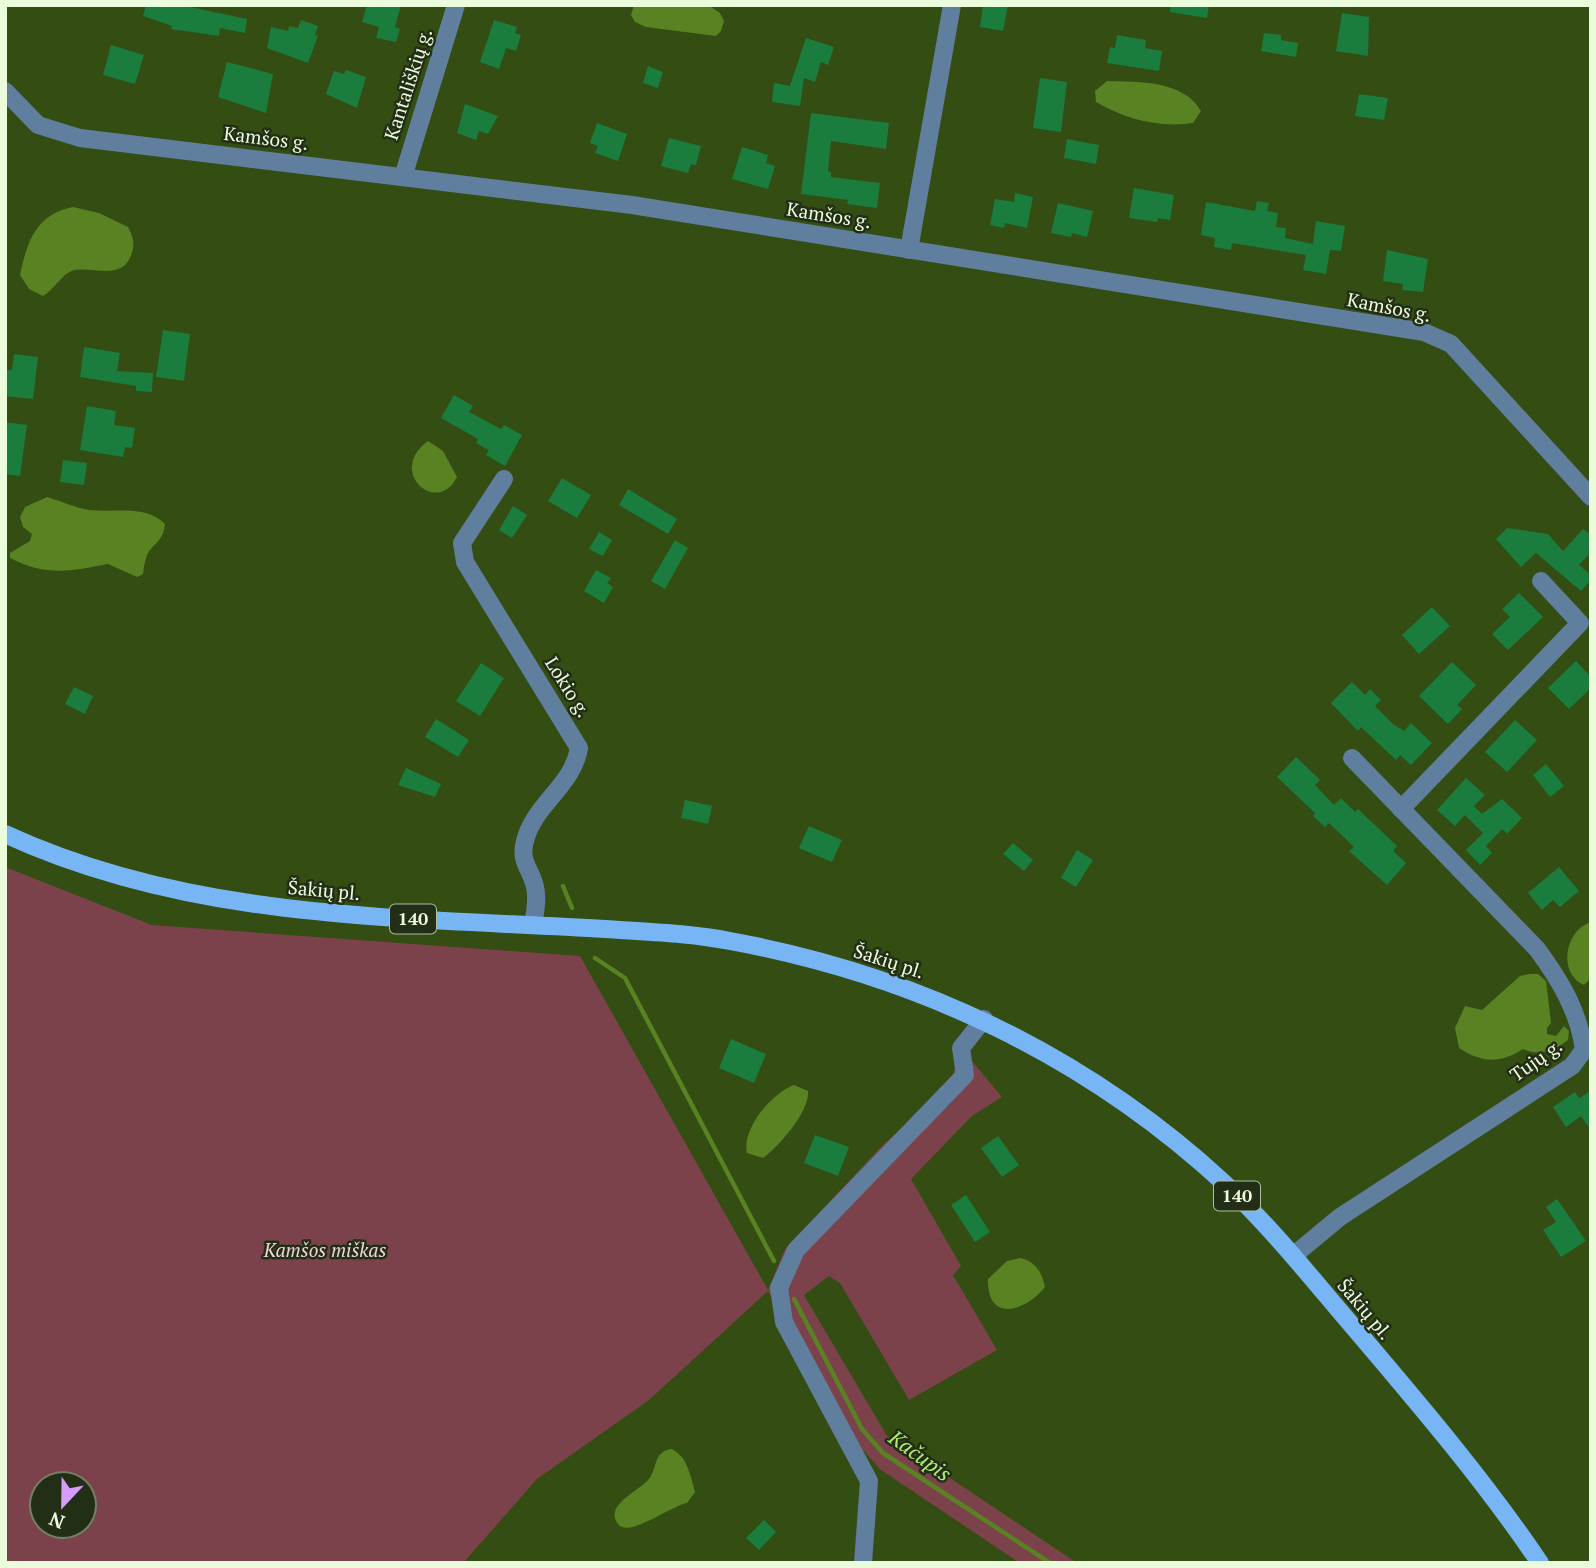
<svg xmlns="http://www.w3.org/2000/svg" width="1596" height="1568" viewBox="0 0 1596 1568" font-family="'PT Serif',serif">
<rect width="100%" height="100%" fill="#334d12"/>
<!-- green -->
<path fill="#7c424b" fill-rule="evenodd" d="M5,867l147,58 428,31 188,334 17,-41 97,-103 68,-62 11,-36 41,49 -30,19 -61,63 50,87 -8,9 44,75 -88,50 -69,-117 -11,-7 -25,19 83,141 190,127h-57l-139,-93 -32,-35 -81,-144 -119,109 -112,79 -74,84h-458zM42,1484h42v42h-42z"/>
<!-- water -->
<g fill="#598222">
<polygon points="634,5 708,5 720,13 724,21 721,31 716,36 646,27 635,22 631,15"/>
<path d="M1107,81c32,1 76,-1 94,30l-8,12c-34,5 -68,-4 -97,-21l-1,-11z"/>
<path d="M73,207l26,6 29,14c5,9 7,17 4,26 -9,28 -36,14 -57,17 -12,2 -20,19 -32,26l-14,-7 -9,-14c7,-33 16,-61 53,-68z"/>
<path d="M428,441l15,10 14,26c-20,40 -71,-6 -29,-36z"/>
<path d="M47,497c14,4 28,11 43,13 26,3 55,-6 75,14 -1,13 -7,17 -15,26 -5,6 -6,17 -7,24l-6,3 -29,-13c-38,7 -61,13 -98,-6v-5l20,-12 2,-7 -9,-7 -3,-10 5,-10z"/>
<path d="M1591,922v56l-7,7c-27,-12 -19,-55 7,-63z"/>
<path d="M1530,974h8l8,7 5,42 -4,5v6l9,2 8,-10 5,5 -1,9c-14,11 -29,16 -45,9 -23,15 -41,14 -64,-1l-4,-20 10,-22 17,4 38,-34z"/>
<path d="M794,1085l14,6c2,20 -29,55 -45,67l-16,-5c-6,-24 26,-61 47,-68z"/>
<path d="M1020,1258c15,3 22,14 25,29 -20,25 -58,36 -57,-8l19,-18z"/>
<path d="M671,1449c16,6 20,28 24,43l-8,11c-16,3 -57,34 -68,22 -17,-18 19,-34 28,-44 11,-10 5,-29 24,-32z"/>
</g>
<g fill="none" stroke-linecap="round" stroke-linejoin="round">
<!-- stream -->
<g stroke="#598222" stroke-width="4.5">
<polyline points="563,886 572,908"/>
<polyline points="595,958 625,978 774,1261"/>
<polyline points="794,1299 862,1429 883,1453 1050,1563"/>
</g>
</g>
<!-- building -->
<g fill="#1a7d3d">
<polygon points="146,5 181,5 247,19 245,33 220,28 219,36 171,29 172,26 143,16"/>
<polygon points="367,5 401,5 395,27 400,29 396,42 376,38 379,27 362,22"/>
<polygon points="983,5 1008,5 1003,31 980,27"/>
<polygon points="1170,5 1209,5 1207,18 1170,12"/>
<polygon points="1342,13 1369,17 1368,56 1336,51"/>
<polygon points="301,20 318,26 315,35 318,36 308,63 267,48 271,27 288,31 289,26 298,28"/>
<polygon points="494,20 517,27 515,33 521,35 516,51 506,48 499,69 480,62"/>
<polygon points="1264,33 1281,35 1281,40 1298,43 1296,57 1261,51"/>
<polygon points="1117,35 1146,40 1145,48 1162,51 1159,71 1107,63 1110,47 1115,48"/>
<polygon points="806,38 834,47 828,65 821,62 815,82 804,78 800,106 772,102 774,83 790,86"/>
<polygon points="111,45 144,55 135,84 103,75"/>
<polygon points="227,62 273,74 266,113 218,97"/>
<polygon points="648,66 663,72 658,88 643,83"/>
<polygon points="346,70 366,77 357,108 326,94 334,71 344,74"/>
<polygon points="1040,78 1067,82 1061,132 1033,128"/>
<polygon points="1359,94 1388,98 1384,120 1355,116"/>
<polygon points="465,104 498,116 488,134 479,131 476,140 457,133"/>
<polygon points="811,113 889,123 886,149 831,141 828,171 831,172 831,177 880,183 877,208 847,204 848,200 801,194"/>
<polygon points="597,123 627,134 618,161 595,153 598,146 590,143"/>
<polygon points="669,138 701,146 696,165 691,164 688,173 661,166"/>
<polygon points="1067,139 1099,145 1096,164 1064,158"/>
<polygon points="742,147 768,155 766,163 775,166 768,189 732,179"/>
<polygon points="1134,188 1174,195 1170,220 1158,218 1157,222 1129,218"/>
<polygon points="1015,193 1033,197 1027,228 1005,223 1004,228 990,225 995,199 1014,202"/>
<polygon points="1257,201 1269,203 1267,211 1278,213 1276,227 1286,228 1285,238 1313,244 1316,221 1345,226 1341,251 1330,250 1326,274 1303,270 1306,255 1232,243 1231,250 1214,247 1215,238 1201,235 1206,202 1255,211"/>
<polygon points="1058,203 1093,211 1087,237 1072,233 1071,237 1051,233"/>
<polygon points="1387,250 1428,259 1423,292 1402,290 1403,284 1383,281"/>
<polygon points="163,330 190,334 184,381 156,377"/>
<polygon points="84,347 120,353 117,371 153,373 152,392 136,391 136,386 80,377"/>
<polygon points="14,354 38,357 33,399 5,396 5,370 12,370"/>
<polygon points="454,395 473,406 469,412 501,429 504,425 522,435 505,466 486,455 489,450 476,443 478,439 441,418"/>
<polygon points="87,406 116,411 114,425 135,428 132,448 125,447 123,457 80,450"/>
<polygon points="5,422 27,425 20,476 5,474"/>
<polygon points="63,460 87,463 84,485 60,482"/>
<polygon points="562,478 591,495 577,518 548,501"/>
<polygon points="628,489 677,519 668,534 619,505"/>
<polygon points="513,506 527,515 512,538 499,530"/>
<polygon points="1507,528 1548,534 1563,551 1583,529 1591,535 1591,552 1579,565 1591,575 1591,580 1581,591 1536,553 1521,567 1496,539"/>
<polygon points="599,532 612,540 603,556 589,549"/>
<polygon points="675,540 688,548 665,589 651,581"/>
<polygon points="596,570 611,578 607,583 613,587 604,603 584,591"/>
<polygon points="1519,593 1543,617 1508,650 1492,634 1510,617 1502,609"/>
<polygon points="1432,607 1450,626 1419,654 1402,635"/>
<polygon points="1576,661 1591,677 1591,688 1569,709 1548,688"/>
<polygon points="1452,662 1476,685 1457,705 1462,709 1448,724 1419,696"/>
<polygon points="481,663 504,678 480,716 456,701"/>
<polygon points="1352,682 1365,695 1370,689 1381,700 1375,706 1393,724 1404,731 1411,723 1432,743 1411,765 1400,755 1396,760 1361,727 1358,731 1331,703"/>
<polygon points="74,687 93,696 85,714 65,704"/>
<polygon points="436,719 469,740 458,757 425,737"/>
<polygon points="1515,720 1537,740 1507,772 1485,752"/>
<polygon points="1296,757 1320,780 1315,785 1334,805 1341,798 1355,812 1358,809 1397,846 1393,851 1406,863 1387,885 1349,851 1354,847 1329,823 1325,827 1313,816 1315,813 1277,777"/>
<polygon points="1546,764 1564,786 1550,797 1533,775"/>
<polygon points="406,768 441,784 435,797 398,785"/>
<polygon points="1466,778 1485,795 1474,806 1482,814 1502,799 1522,818 1507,834 1502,829 1486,846 1492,853 1480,865 1466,850 1483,833 1465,815 1455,826 1437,810"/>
<polygon points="685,800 712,806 708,824 681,818"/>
<polygon points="809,826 842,840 832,862 799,848"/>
<polygon points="1013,843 1033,860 1024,871 1003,854"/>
<polygon points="1077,850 1093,860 1076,887 1061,878"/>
<polygon points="1559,867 1579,891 1560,907 1553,900 1542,910 1528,893"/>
<polygon points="731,1039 766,1054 754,1083 719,1068"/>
<polygon points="1591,1091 1591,1130 1581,1116 1566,1127 1553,1107 1575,1092 1579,1098"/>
<polygon points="815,1135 849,1147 838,1176 804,1163"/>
<polygon points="998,1136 1019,1165 1002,1177 981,1148"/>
<polygon points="966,1195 990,1232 975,1242 951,1205"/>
<polygon points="1557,1199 1586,1241 1561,1257 1543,1230 1556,1222 1546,1207"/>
<polygon points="764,1520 776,1532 759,1550 746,1538"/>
</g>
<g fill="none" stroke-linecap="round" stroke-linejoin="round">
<!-- minor -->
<g stroke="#607e9d" stroke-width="18">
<polyline points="5,91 38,125 80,138 632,205 1424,332 1451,344 1591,497"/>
<polyline points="403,177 456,5"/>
<polyline points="909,250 952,5"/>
<path d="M504,479l-42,64 3,19 114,186c-6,38 -45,56 -54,93 -6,21 6,27 10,46 3,12 0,26 -2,38"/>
<polyline points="1401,809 1580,623 1541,581"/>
<path d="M1293,1256l47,-39 232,-151 12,-16c-5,-38 -24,-70 -47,-101l-185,-191"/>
<polyline points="863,1563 869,1481 784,1322 779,1288 796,1250 965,1075 961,1048 984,1019"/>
</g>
<!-- major -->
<path stroke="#77b5f5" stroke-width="18" d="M5,834c188,87 398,83 600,95 42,3 84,4 125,12 186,34 355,114 494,242 50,47 93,102 138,154 62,73 124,146 178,226"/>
</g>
<g text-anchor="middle" stroke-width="5" stroke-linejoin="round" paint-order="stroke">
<!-- shield labels -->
<g fill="#232e16" stroke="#afbea1" stroke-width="2">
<rect x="390" y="904.5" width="46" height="29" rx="5"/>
<rect x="1214" y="1181.5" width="46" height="29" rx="5"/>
</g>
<g font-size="18" font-weight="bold" fill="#ebfcdc">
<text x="413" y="925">140</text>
<text x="1237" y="1202">140</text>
</g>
<!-- street labels -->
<g font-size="19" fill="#ebfcdc" stroke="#232e16">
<text transform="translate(408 84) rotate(-72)" y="7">Kantališkių g.</text>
<text transform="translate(266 138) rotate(7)" y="7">Kamšos g.</text>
<text transform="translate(829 215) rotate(9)" y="7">Kamšos g.</text>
<text transform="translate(1389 307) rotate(11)" y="7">Kamšos g.</text>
<text transform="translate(568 687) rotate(58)" y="7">Lokio g.</text>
<text transform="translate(324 890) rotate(5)" y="7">Šakių pl.</text>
<text transform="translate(889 961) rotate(18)" y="7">Šakių pl.</text>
<text transform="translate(1536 1060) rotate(-35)" y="7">Tujų g.</text>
<text transform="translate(1365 1309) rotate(50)" y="7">Šakių pl.</text>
</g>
<!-- park labels -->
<g font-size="19" font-style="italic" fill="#f0d4d7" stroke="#232e16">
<text x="325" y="1257">Kamšos miškas</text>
</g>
<!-- water labels -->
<g font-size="21" font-style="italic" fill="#b1ea72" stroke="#232e16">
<text transform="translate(920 1456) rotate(36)" y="7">Kačupis</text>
</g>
</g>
<!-- border -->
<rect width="1596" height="1568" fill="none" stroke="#ebfcdc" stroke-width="14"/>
<!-- north arrow -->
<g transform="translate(63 1505) rotate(202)"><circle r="33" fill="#232e16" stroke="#738065" stroke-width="2"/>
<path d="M0-5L12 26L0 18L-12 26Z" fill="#d49cfc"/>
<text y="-10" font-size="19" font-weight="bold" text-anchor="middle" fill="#ebfcdc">N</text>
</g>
</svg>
